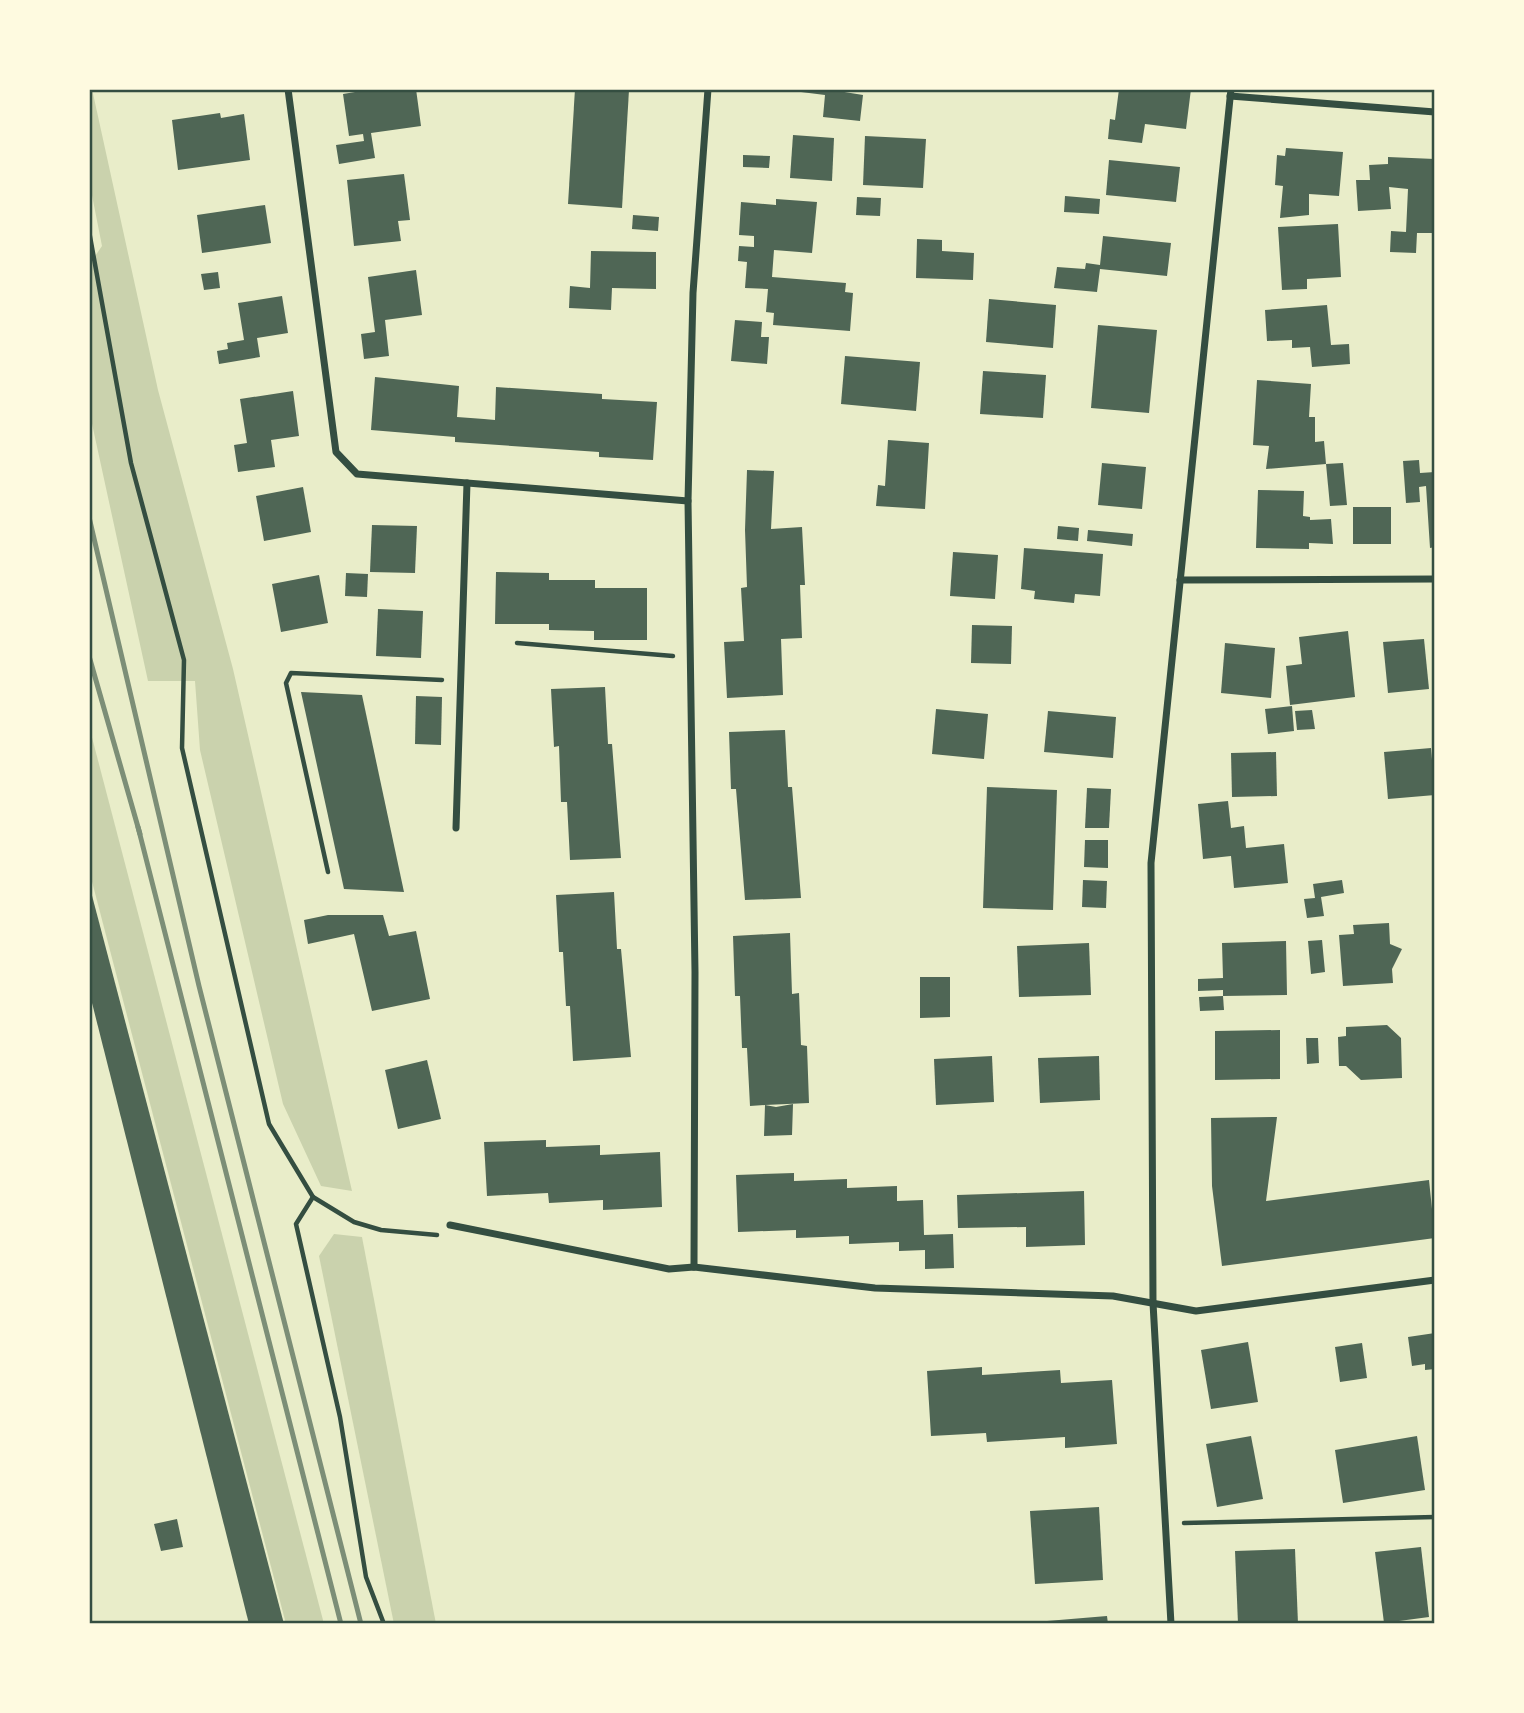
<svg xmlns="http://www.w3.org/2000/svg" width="1524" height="1713" viewBox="0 0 1524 1713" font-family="Raleway,sans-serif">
<rect width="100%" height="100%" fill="#e9edc9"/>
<!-- green -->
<g fill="#cad2ad">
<polygon points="89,89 92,89 158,390 233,669 352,1191 321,1186 283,1104 200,750 195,681 148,681 89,410 89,265 102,246 89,180"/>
<polygon points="89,726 324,1624 286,1624 89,870"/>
<polygon points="334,1234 362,1237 436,1624 394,1624 319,1256"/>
</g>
<!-- building -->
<g fill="#4f6655">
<polygon points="373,89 416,89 421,126 371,133 375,158 339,164 336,145 364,141 363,134 349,136 343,94"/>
<polygon points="575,89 629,90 622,208 568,204"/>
<polygon points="777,89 826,89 863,95 860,121 823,117 825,95"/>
<polygon points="1119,89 1191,89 1186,129 1145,124 1142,143 1108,139 1110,119 1115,120"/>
<polygon points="220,113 221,118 244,114 250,160 178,170 172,120"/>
<polygon points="793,135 834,138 832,181 790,178"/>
<polygon points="865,136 926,139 923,188 863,185"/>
<polygon points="1286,148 1343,152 1339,196 1309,194 1309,215 1280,218 1283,186 1275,185 1277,155 1285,156"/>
<polygon points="743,155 770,156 769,168 743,167"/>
<polygon points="1388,157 1435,159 1435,233 1417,233 1416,253 1390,252 1391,231 1406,232 1408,189 1389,187 1391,209 1358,211 1356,180 1370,180 1369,165 1388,164"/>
<polygon points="1109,160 1180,167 1176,202 1106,195"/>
<polygon points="404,174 410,220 398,221 401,241 354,246 347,180"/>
<polygon points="1065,196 1100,199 1099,214 1064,212"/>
<polygon points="857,197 881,198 880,216 856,215"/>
<polygon points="776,199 817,202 812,253 774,250 772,277 846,283 845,292 853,293 850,331 773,325 774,313 766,312 768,289 745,288 747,262 738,261 739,246 754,247 754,236 739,235 741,202 776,205"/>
<polygon points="265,205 271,243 202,253 197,215"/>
<polygon points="633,215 659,217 658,231 632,229"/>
<polygon points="1338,224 1341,277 1307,279 1307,289 1282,290 1278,227"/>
<polygon points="1103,236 1171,243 1167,276 1100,269 1097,292 1054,288 1057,267 1085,269 1086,263 1100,265"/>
<polygon points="917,239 942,240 942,251 974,253 973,280 916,278"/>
<polygon points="591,251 656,252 656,289 612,288 611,310 569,308 570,286 590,288"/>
<polygon points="416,270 422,315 385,320 389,356 364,359 361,334 375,332 368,277"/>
<polygon points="218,272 220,288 204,290 201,274"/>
<polygon points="282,296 288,333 257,338 260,357 219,364 217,351 228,349 227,343 244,340 238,303"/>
<polygon points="989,299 1056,305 1053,348 986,342"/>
<polygon points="1327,305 1331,345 1349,344 1350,364 1312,367 1310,347 1292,348 1292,340 1267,341 1265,310"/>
<polygon points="735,320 762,322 761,337 769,337 767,364 731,361"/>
<polygon points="1098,325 1157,330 1149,413 1091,408"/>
<polygon points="845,356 920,362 916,411 841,404"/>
<polygon points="983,371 1046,375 1043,418 980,414"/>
<polygon points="375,377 459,386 457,417 484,419 495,420 496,387 602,394 602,399 657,402 653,460 599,457 599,452 455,442 455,437 371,430"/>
<polygon points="1257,380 1311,384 1309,417 1315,417 1315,442 1324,441 1326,464 1266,469 1269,446 1253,445"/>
<polygon points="293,391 299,436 271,440 275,467 238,472 234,445 247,443 240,399"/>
<polygon points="888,440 929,443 925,509 876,506 878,485 885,486"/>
<polygon points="1419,460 1420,473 1435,472 1435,547 1430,548 1426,486 1419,487 1420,502 1406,503 1403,461"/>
<polygon points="1102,463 1146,467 1142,509 1098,505"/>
<polygon points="1343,463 1347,505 1330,506 1326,464"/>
<polygon points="747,470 774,471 771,529 802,527 805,585 800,585 802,638 781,639 783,695 727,698 724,642 744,641 741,588 747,587 745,530"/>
<polygon points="303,487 311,532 264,541 256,496"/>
<polygon points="1258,490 1304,491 1303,516 1310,517 1310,520 1331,519 1333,544 1309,543 1309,549 1256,548"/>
<rect x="1353" y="507" width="38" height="37"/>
<polygon points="372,525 417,526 415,573 370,572"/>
<polygon points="1058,526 1079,528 1078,541 1057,539"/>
<polygon points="1088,530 1133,534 1132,546 1087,541"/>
<polygon points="1024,548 1103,554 1100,596 1075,594 1074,603 1034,599 1035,591 1021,589"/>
<polygon points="953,552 998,555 995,599 950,596"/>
<polygon points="496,572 549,573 549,580 595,580 595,588 647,588 647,640 594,640 594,631 549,630 549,624 495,624"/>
<polygon points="346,573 368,574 367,597 345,596"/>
<polygon points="319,575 328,623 281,632 272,584"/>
<polygon points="378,609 423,611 421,658 376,656"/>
<polygon points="972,625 1012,626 1011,664 971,663"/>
<polygon points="1348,631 1355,697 1290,705 1286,666 1302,664 1299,637"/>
<polygon points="1424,639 1429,689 1388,693 1383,642"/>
<polygon points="1225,643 1275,648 1271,698 1221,693"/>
<polygon points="605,687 608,744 612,744 621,858 570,860 567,802 561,802 559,746 554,747 551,689"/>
<polygon points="301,692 362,695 404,892 344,889"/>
<polygon points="416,696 442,697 441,745 415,744"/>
<polygon points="1292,706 1294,731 1268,734 1265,709"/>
<polygon points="936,709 988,714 984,759 932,754"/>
<polygon points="1312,710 1315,729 1297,730 1295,711"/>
<polygon points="1048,711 1116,717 1113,758 1044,752"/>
<polygon points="785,730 788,787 792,787 801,898 745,900 736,789 731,789 729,732"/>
<polygon points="1431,748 1435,795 1388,799 1384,752"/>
<polygon points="1276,752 1277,796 1232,797 1231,753"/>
<polygon points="987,787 1057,790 1053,910 983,908"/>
<polygon points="1087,788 1111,789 1109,828 1085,828"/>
<polygon points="1228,801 1231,828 1244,826 1246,848 1284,844 1288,883 1234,888 1231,856 1203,859 1198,804"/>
<polygon points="1085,840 1108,840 1108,868 1084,867"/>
<polygon points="1083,880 1107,881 1106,908 1082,907"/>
<polygon points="1342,880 1344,893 1321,897 1324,916 1307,918 1304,899 1315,898 1313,884"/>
<polygon points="89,888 90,888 284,1624 249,1624 89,991"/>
<polygon points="614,892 617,949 621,949 631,1057 573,1061 570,1006 566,1006 563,952 559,952 556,895"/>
<polygon points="328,915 383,915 389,936 416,931 430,999 372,1011 354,934 308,944 304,920"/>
<polygon points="1389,923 1390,944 1402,949 1392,969 1393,983 1343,986 1339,935 1354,934 1353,925"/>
<polygon points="790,933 792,994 799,993 801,1045 807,1046 809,1103 765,1105 776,1107 793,1104 792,1135 764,1136 765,1105 750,1106 747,1048 742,1048 740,996 735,996 733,936"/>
<polygon points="1322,940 1325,972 1311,974 1308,941"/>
<polygon points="1286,941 1287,995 1223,996 1223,990 1198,991 1198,979 1223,978 1222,943"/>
<polygon points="1089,943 1091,995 1019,997 1017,946"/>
<polygon points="920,977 950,977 950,1017 920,1018"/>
<polygon points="1223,996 1224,1010 1200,1011 1199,997"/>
<polygon points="1387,1025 1401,1038 1402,1078 1361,1080 1346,1066 1339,1066 1338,1037 1346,1036 1346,1027"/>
<polygon points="1280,1030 1280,1079 1215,1080 1215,1031"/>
<polygon points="1306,1038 1318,1038 1319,1063 1307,1064"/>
<polygon points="992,1056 994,1102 936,1105 934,1059"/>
<polygon points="1099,1056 1100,1100 1040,1103 1038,1058"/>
<polygon points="427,1060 441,1119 398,1129 385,1070"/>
<polygon points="1277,1117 1266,1201 1429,1180 1435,1238 1222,1266 1212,1186 1211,1118"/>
<polygon points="546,1140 546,1147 600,1145 600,1155 660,1152 662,1207 603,1210 603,1200 549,1203 548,1193 487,1196 484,1142"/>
<polygon points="794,1173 794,1181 847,1179 847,1188 897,1186 897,1201 923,1200 924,1235 953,1234 954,1268 925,1269 925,1250 899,1251 899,1242 849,1244 849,1236 796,1238 796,1230 738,1232 736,1175"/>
<polygon points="1084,1191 1085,1245 1026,1247 1026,1227 958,1228 957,1195"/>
<polygon points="1435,1333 1435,1369 1425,1370 1425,1364 1412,1366 1408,1337"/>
<polygon points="1248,1342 1258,1402 1211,1409 1201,1350"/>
<polygon points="1362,1343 1367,1378 1340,1382 1335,1347"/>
<polygon points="982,1367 982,1375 1060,1370 1061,1383 1112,1380 1117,1444 1065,1448 1065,1437 987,1442 986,1433 931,1436 927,1371"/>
<polygon points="1251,1436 1263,1499 1217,1507 1206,1444"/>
<polygon points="1417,1436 1425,1490 1343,1503 1335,1450"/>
<polygon points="1099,1507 1103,1580 1035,1584 1030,1511"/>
<polygon points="177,1519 183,1547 161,1551 154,1524"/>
<polygon points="1421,1547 1429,1617 1384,1623 1375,1552"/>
<polygon points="1295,1549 1298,1624 1238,1624 1235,1551"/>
<polygon points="1107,1616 1108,1624 1035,1624 1035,1622"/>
</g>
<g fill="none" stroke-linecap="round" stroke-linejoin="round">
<!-- path -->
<g stroke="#344e41" stroke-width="4.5">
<polyline points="89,231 131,463 184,660 182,748 269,1124 313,1197 354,1222 381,1230 437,1235"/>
<polyline points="517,643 673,656"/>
<polyline points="328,872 286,683 291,673 442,680"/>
<polyline points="313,1197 296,1224 340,1417 366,1577 384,1624"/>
<polyline points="1184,1523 1435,1517"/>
</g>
<!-- minor -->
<g stroke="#344e41" stroke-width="7">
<polyline points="288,89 336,452 357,474 688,501"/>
<polyline points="1230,96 1435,112"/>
<polyline points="1180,580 1435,579"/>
<polyline points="456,828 467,483"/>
<polyline points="450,1225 669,1269 694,1267 875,1288 1113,1296 1196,1311 1435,1280"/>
<polyline points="694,1267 695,972 688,501 693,293 708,89"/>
<polyline points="1171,1624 1153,1303 1151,863 1231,89"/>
</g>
<!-- rail -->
<g stroke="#7c8e77" stroke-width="5">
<polyline points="89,517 199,986 361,1624"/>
<polyline points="89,656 140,834"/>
<polyline points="138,827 341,1624"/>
</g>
</g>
<!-- border -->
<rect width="1524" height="1713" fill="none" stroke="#fefae0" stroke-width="182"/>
<rect x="91" y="91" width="1342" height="1531" fill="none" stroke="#344e41" stroke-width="2.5"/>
</svg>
